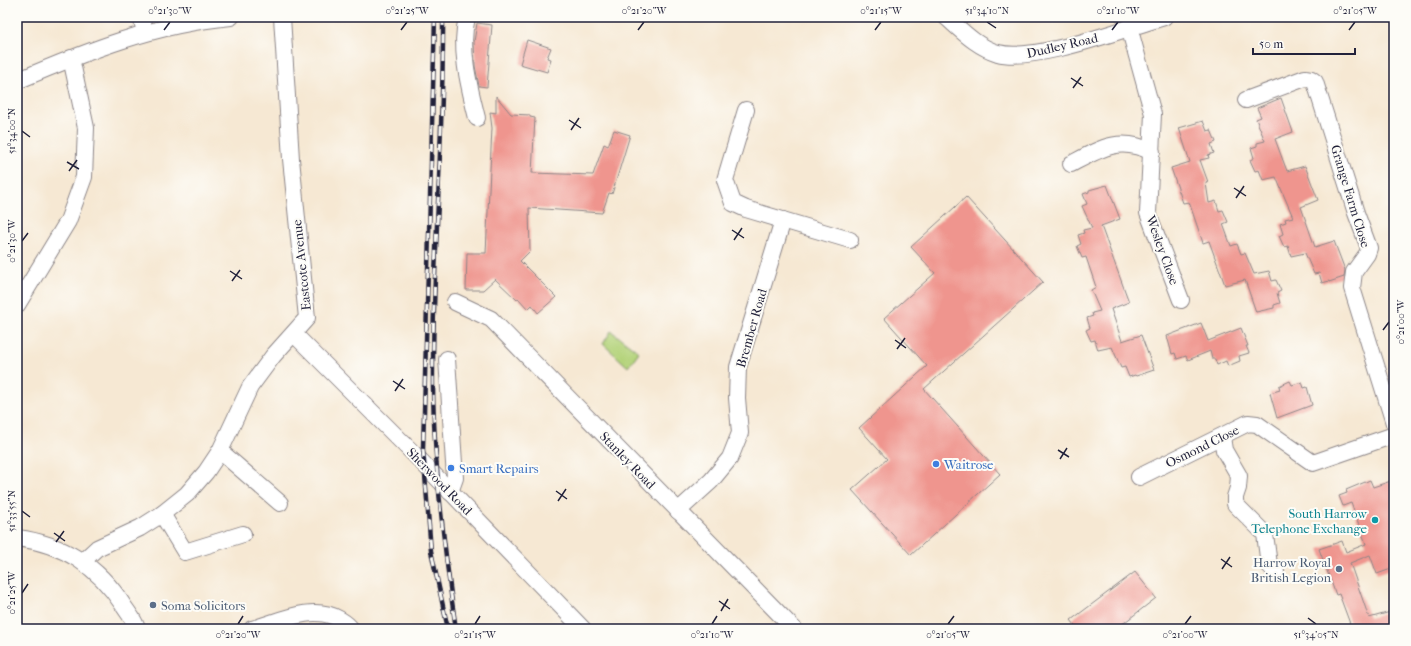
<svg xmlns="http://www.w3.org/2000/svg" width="1411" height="646" viewBox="0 0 1411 646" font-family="'IM FELL French Canon',serif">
<rect width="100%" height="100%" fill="#fdfcf7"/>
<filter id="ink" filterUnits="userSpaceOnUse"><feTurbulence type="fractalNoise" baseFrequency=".025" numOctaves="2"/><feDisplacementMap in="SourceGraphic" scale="8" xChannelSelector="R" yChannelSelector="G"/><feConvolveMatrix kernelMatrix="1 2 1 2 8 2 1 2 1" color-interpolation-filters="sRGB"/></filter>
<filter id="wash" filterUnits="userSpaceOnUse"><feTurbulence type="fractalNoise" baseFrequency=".012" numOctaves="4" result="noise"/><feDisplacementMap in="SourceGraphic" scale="16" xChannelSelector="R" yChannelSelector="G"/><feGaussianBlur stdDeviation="0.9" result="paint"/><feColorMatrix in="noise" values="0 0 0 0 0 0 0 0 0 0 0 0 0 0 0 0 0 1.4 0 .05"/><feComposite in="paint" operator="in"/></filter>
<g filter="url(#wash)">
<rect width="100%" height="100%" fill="#f6e8d3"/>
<!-- green -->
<polygon fill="#b4d37a" stroke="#6b7a5a" points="611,331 639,352 628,367 603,344"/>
<g id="blocks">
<!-- building -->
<g fill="#ef958e">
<polygon points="477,23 492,25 487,87 479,86 475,66 474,42"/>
<polygon points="527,40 551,48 547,58 551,59 547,72 520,64"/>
<polygon points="496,96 511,114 530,115 530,117 535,118 532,173 593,175 604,144 608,146 614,130 630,135 612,194 609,193 602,213 529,208 530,251 520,261 556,297 538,313 532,305 528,309 518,298 517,300 495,279 483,290 466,290 467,253 486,253 492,128 490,112 496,113"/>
<polygon points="1281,98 1293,132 1275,139 1282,158 1287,171 1305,166 1318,200 1301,207 1315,247 1334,241 1345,270 1344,277 1329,282 1329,281 1322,283 1319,273 1314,274 1305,253 1291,256 1288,246 1284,247 1279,236 1283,234 1280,224 1286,222 1285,219 1293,217 1276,177 1263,180 1259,170 1255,171 1250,160 1254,158 1251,148 1257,146 1257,143 1265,141 1256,119 1261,117 1257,108"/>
<polygon points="1203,121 1207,131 1211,130 1216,142 1211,144 1214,153 1208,155 1209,158 1200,160 1208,182 1206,183 1209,203 1216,201 1219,211 1223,210 1228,222 1223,224 1231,246 1237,244 1241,254 1245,253 1254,274 1269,271 1272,281 1276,280 1281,291 1277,293 1280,303 1274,305 1274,308 1256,312 1245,280 1225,285 1209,241 1203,243 1189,202 1183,203 1171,168 1190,162 1179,128"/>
<polygon points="1107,185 1120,219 1101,226 1129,302 1111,309 1122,341 1141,335 1154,370 1136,376 1135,375 1129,377 1125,367 1121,368 1112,347 1098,350 1095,340 1091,341 1086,330 1090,328 1087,318 1093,316 1092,313 1100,311 1091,290 1096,287 1086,257 1082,258 1077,246 1081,244 1078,235 1084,233 1083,230 1092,228 1082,206 1087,204 1083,194 1089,192 1089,190"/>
<polygon points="966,197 1043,282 924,389 1000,474 911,555 852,490 887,459 859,428 927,366 884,318 935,273 911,247"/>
<polygon points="1201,323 1208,341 1241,328 1248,346 1246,346 1249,353 1239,356 1240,361 1228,366 1226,361 1217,365 1215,359 1212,359 1210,351 1188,360 1186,356 1177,359 1175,353 1172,354 1167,336"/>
<polygon points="1290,381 1292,385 1302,382 1304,388 1307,387 1312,405 1277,418 1270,393 1280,390 1279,386"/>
<polygon points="1370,480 1373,487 1394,480 1394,568 1377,574 1370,555 1350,563 1369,618 1394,611 1394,629 1352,629 1339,594 1336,595 1319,549 1342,541 1346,552 1366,544 1351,503 1343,506 1339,496 1347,493 1346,490"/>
<polygon points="1135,572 1156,598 1116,629 1078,629 1071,620"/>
</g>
</g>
</g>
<g filter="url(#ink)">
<use href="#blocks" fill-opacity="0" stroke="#8c8587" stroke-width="1"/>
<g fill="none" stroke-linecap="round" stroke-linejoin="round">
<!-- minor casing -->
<g stroke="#8c8587" stroke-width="18">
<g id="minor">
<polyline points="141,17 145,32"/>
<path d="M467,17c-8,32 2,69 10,101"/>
<path d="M946,17c16,14 31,30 52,36 37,10 127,-25 166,-36"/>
<polyline points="1129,27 1153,114 1148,213 1181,300"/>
<path d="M17,81c70,-30 138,-57 214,-64"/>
<polyline points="1246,100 1305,78 1311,79 1315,82 1356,213 1369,248 1367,254 1354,272 1352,288 1394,423"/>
<polyline points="746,110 725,180 733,203 746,209 850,240"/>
<path d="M1071,164c30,-16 49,-28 81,-12"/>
<polyline points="455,302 491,319 794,629"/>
<polyline points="17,305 68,221 84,177 86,128 71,58"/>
<polyline points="294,334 416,456 583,629"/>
<polyline points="447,359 455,478 450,492"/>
<polyline points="1222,437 1224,450 1239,476 1238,488 1235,497 1235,504 1265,534 1269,565 1276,572"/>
<polyline points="220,451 280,503"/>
<polyline points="1139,477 1248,423 1257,424 1313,463 1394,435"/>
<polyline points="678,511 711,481 730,458 740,433 737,398 738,367 783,220"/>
<polyline points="162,514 185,552 243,534"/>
<path d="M17,538c47,6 81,28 106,67 5,8 12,15 14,24"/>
<polyline points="83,561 97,548 140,528 162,514 187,494 206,472 220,451 250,387 273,356 307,318 291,159 282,17"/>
<path d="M252,629c28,-8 61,-25 87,-10 5,3 9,5 12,10"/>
</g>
</g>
<!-- minor -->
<use href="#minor" stroke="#fff" stroke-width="16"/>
<!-- rail casing -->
<g stroke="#22223b" stroke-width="4.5">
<g id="rail">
<polyline points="435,17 423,449 431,551 448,629"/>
<path d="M443,17c1,123 -11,246 -10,370 1,81 11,162 23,242"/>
</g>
</g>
<!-- rail -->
<use href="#rail" stroke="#fdfcf7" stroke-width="3" stroke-dasharray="9" stroke-linecap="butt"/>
</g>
</g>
<!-- ticks -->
<path fill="none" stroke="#22223b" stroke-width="1.5" d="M987,22l9,6M164,30l6,-8M401,30l6,-8M638,30l6,-8M875,30l6,-8M1112,30l6,-8M1349,30l6,-8M1071,78l12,8M1073,88l8,-11M569,120l12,8M571,130l8,-12M22,131l8,6M67,162l12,7M69,171l8,-11M1234,188l12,8M1236,198l8,-12M732,230l12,8M734,240l8,-12M22,241l6,-8M230,271l12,8M232,281l8,-11M1383,330l6,-8M895,340l11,8M897,349l8,-11M393,381l12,8M395,391l8,-12M1058,450l11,7M1060,459l7,-11M556,491l11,8M558,501l8,-12M22,511l8,6M54,533l11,8M56,542l8,-11M1221,559l11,8M1222,569l8,-12M22,593l6,-9M719,601l11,8M721,611l7,-12M1308,618l8,6M238,624l5,-8M475,624l5,-8M712,624l5,-8M948,624l6,-8M1185,624l6,-8"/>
<!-- markers -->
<g fill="#3f7fe0" stroke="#fdfcf7" stroke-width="1.5">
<circle cx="936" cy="464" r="4"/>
<circle cx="451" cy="468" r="4"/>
</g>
<circle fill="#0f9aa8" stroke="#fdfcf7" stroke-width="1.5" cx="1375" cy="520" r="4"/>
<g fill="#5c6f8a" stroke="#fdfcf7" stroke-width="1.5">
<circle cx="1339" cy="569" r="4"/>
<circle cx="153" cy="605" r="4"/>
</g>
<g text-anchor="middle" stroke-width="4" stroke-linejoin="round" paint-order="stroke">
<!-- street labels -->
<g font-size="13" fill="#22223b" stroke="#fdfcf7">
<text transform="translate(1062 45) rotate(-13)" y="5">Dudley Road</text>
<text transform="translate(1351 196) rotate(73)" y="5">Grange Farm Close</text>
<text transform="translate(1163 250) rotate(70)" y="5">Wesley Close</text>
<text transform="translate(301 265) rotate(-96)" y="5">Eastcote Avenue</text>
<text transform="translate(751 328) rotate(-74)" y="5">Brember Road</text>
<text transform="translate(1202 446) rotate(-26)" y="5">Osmond Close</text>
<text transform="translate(628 460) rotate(46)" y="5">Stanley Road</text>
<text transform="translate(440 481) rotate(46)" y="5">Sherwood Road</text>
</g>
<!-- shop labels -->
<g font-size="13" fill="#366cbe" stroke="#fdfcf7" text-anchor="start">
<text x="944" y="469">Waitrose</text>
<text x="459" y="473">Smart Repairs</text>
</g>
<!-- culture labels -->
<g font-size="13" fill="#0d838f" stroke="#fdfcf7" text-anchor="end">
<text x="1367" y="518">South Harrow<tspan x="1367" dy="15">Telephone Exchange</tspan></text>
</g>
<!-- service labels -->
<g font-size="13" fill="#4e5e75" stroke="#fdfcf7" text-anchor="end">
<text x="1331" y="567">Harrow Royal<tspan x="1331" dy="15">British Legion</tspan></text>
<text x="161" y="610" text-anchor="start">Soma Solicitors</text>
</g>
</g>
<!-- margin -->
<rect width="1411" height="646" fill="none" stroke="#fdfcf7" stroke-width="44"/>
<!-- scale -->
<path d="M1253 48v6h102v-6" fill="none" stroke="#22223b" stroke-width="2"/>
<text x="1259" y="48" font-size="12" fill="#22223b" stroke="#fdfcf7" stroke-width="3" paint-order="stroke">50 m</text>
<rect x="22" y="22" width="1367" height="602" fill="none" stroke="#22223b" stroke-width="1.5"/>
<g font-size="10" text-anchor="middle" fill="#22223b">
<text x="170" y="14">0°21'30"W</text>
<text x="407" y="14">0°21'25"W</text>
<text x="644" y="14">0°21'20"W</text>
<text x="881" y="14">0°21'15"W</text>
<text x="987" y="14">51°34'10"N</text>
<text x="1118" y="14">0°21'10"W</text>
<text x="1355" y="14">0°21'05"W</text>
<text transform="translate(11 131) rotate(-90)" y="4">51°34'00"N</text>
<text transform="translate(11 241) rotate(-90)" y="4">0°21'30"W</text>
<text transform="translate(1400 322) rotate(-90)" y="4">0°21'00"W</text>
<text transform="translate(11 511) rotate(-90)" y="4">51°33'55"N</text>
<text transform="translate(11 593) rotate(-90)" y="4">0°21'25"W</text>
<text x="238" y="638">0°21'20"W</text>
<text x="475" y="638">0°21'15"W</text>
<text x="712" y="638">0°21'10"W</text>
<text x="948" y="638">0°21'05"W</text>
<text x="1185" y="638">0°21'00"W</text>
<text x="1316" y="638">51°34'05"N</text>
</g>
</svg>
